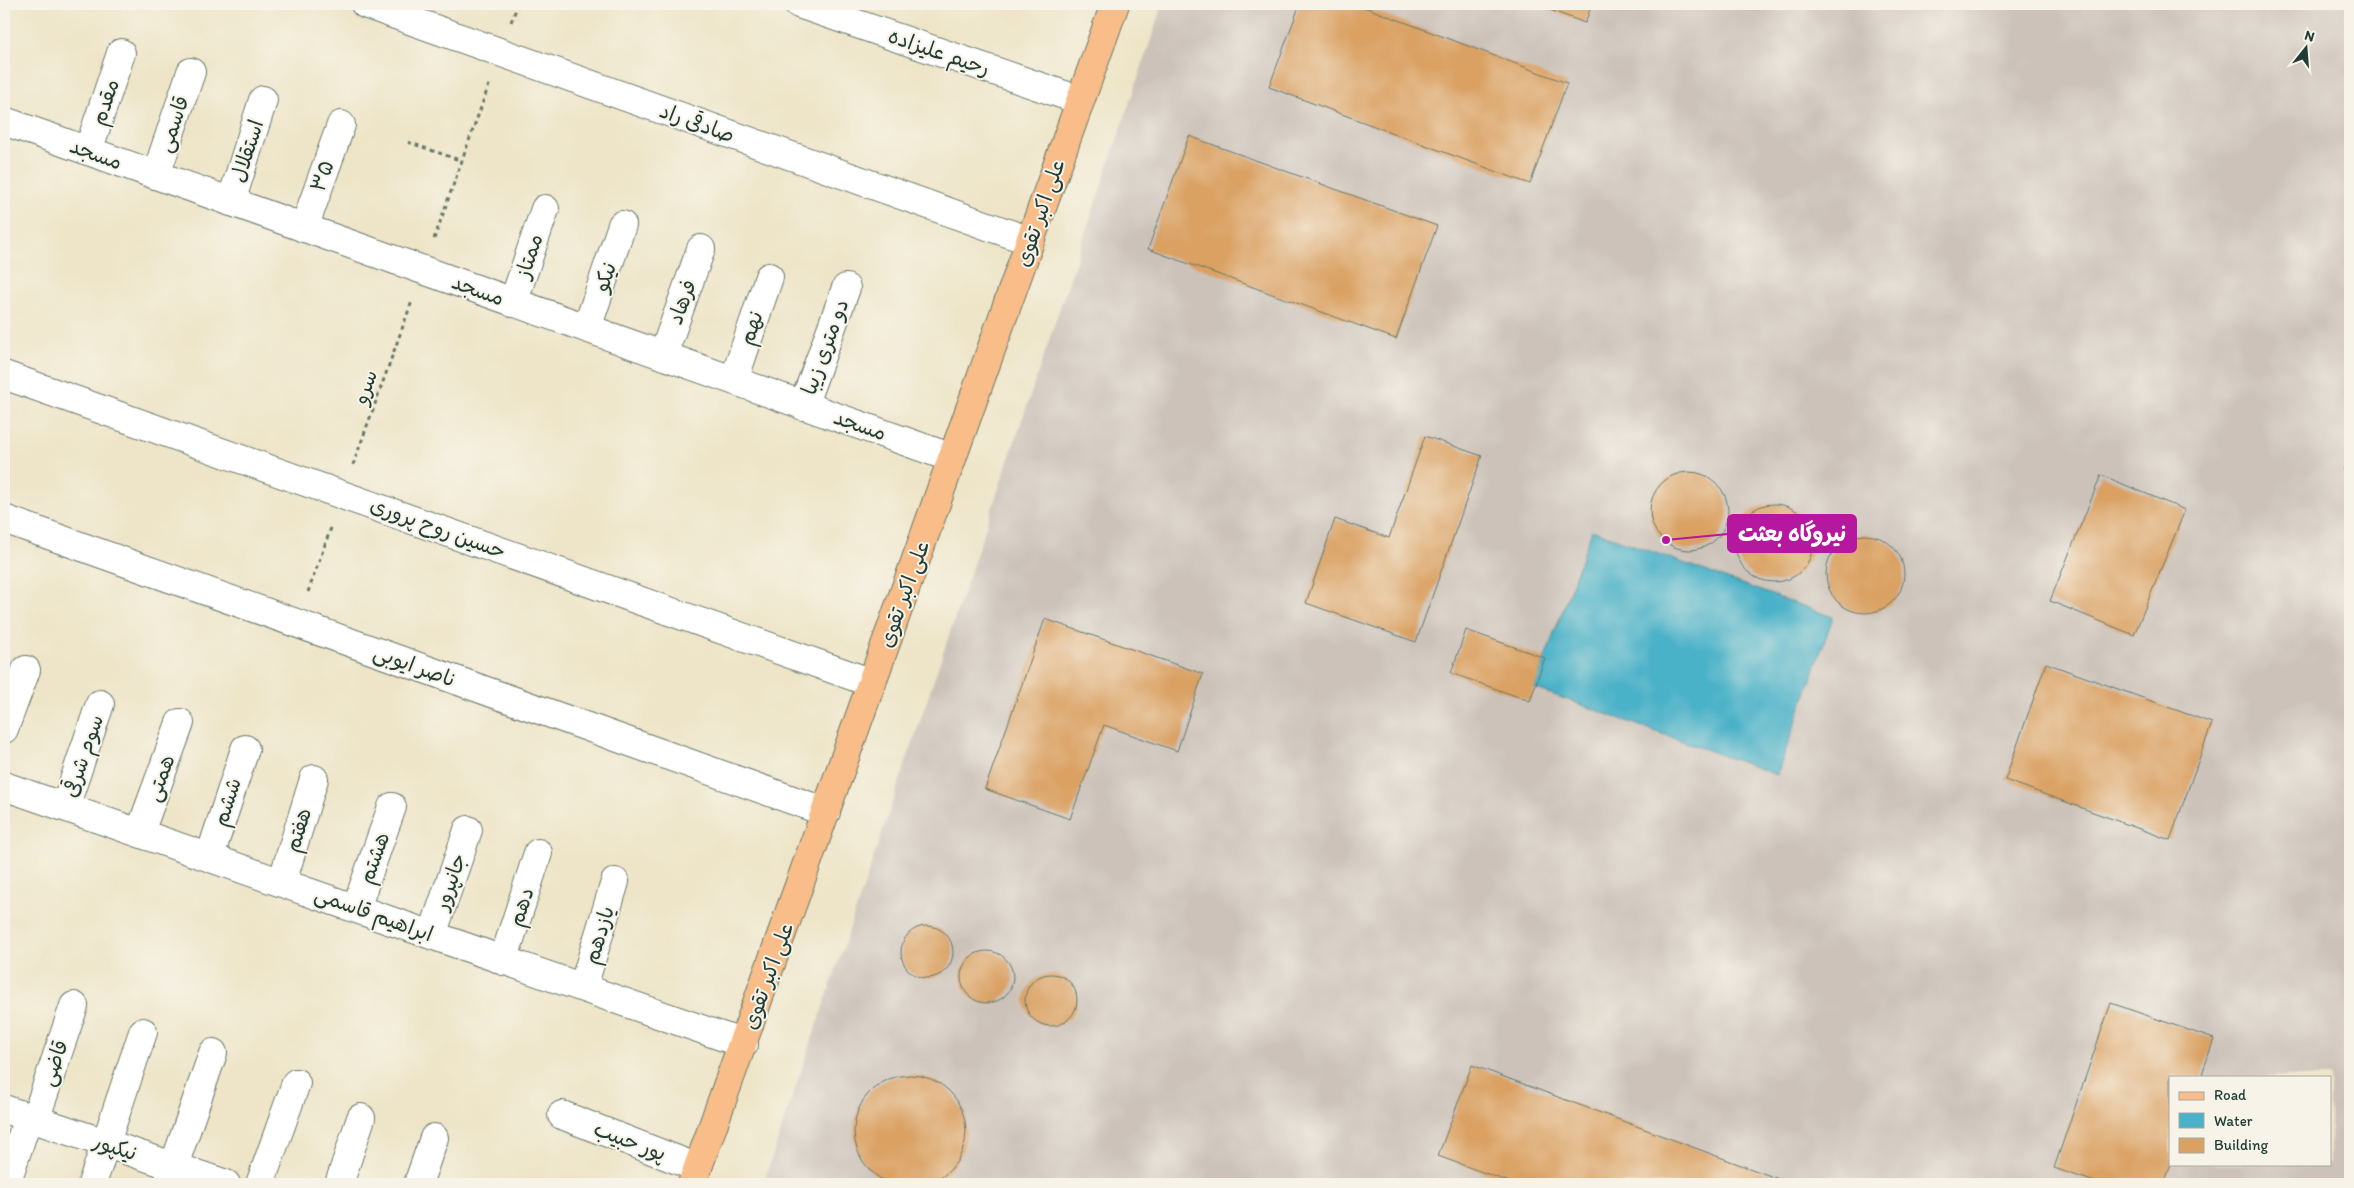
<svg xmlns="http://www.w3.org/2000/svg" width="2354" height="1188" viewBox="0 0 2354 1188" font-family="Itim,'Playpen Sans Arabic',sans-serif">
<rect width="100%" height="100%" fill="#f7f3e8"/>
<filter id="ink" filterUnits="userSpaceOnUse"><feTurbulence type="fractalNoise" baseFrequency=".02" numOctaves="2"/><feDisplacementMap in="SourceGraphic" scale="10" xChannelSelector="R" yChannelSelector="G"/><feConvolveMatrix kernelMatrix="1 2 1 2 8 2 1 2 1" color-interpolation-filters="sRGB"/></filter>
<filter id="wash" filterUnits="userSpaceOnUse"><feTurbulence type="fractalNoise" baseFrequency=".0096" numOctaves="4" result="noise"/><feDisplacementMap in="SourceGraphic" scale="20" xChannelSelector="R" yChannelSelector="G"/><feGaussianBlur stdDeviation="1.12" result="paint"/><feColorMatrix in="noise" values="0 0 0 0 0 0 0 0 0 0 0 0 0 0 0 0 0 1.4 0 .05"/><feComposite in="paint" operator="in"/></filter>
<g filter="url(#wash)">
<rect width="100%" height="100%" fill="#eee5c8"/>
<!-- industrial -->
<path fill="#ccc2b9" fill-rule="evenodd" d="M1163,4h1187v1180h-1587zM2170,1077h160v87h-160z"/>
<!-- water -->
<polygon fill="#49b1c8" stroke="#34777e" points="1592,530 1833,617 1777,775 1534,688"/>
<g id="blocks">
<!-- building -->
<g fill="#daa163">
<polygon points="1300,4 1356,4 1567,83 1530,184 1269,87"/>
<polygon points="1534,4 1592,4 1585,23"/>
<polygon points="1189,136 1437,226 1396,339 1148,249"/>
<polygon points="1425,436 1482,456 1416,642 1306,603 1335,519 1389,538"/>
<polygon points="2350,452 2350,474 2343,471"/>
<circle cx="1689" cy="511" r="39"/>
<polygon points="2101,475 2185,510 2134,635 2050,601"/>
<circle cx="1774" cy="543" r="39"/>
<circle cx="1865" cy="574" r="39"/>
<polygon points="1045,619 1203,674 1177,751 1104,725 1070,819 985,789"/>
<polygon points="1466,630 1545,658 1530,701 1451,673"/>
<polygon points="2046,663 2212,723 2170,840 2005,780"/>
<circle cx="927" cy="952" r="26"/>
<circle cx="987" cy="977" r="26"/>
<circle cx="1051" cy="1000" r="26"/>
<polygon points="2111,1003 2214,1039 2201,1077 2170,1077 2171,1164 2164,1184 2101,1184 2054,1168"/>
<polygon points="1472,1065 1792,1184 1515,1184 1438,1156"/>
<circle cx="910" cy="1131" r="56"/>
</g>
</g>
</g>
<g filter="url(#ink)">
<use href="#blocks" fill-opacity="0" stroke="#677868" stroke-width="1"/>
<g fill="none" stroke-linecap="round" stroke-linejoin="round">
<!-- minor casing -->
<g stroke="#677868" stroke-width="30">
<g id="minor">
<polyline points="365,4 1030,241"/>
<polyline points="799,4 1079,100"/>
<polyline points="4,121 952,458"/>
<polyline points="88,151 121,53"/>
<polyline points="156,175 191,72"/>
<polyline points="231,202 263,100"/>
<polyline points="304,228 341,125"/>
<polyline points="513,303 545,209"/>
<polyline points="587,328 622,225"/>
<polyline points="663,355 701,249"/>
<polyline points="4,375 872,683"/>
<polyline points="734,380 769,277"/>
<polyline points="803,406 846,288"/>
<polyline points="4,519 826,812"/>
<polyline points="4,729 26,670"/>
<polyline points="4,786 744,1044"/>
<polyline points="65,807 100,704"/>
<polyline points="140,832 180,723"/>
<polyline points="210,856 245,749"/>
<polyline points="282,882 314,779"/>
<polyline points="356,908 392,807"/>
<polyline points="432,935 468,830"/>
<polyline points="503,961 538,853"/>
<polyline points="583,987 615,882"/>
<polyline points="4,1109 226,1184"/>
<polyline points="562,1115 698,1168"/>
<polyline points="35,1120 74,1006"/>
<polyline points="168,1183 213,1053"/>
<polyline points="6,1184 28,1118"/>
<polyline points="92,1184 143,1032"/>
<polyline points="260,1184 296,1083"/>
<polyline points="339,1184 361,1118"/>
<polyline points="418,1184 434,1138"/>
</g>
</g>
<!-- major casing -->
<g stroke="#677868" stroke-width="30">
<polyline id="major" points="692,1184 1115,4"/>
</g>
<!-- path -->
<g stroke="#677868" stroke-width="3" stroke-dasharray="4 4" stroke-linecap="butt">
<polyline points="511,22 518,4"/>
<polyline points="408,142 462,161"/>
<polyline points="434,239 490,82"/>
<polyline points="353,465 412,301"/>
<polyline points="308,592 332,525"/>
</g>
<!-- minor -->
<use href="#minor" stroke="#fff" stroke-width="28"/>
<!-- major -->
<use href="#major" stroke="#f8bd88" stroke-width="28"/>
</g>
</g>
<g text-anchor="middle" stroke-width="4" stroke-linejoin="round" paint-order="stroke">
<!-- street labels -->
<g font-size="21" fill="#1f3d34" stroke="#f7f3e8">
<text transform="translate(939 52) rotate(19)" y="7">رحیم علیزاده</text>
<text transform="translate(105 102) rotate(-71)" y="7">مقدم</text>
<text transform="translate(697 123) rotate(20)" y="7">صادقی راد</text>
<text transform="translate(173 124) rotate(-71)" y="7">قاسمی</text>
<text transform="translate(247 151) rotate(-72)" y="7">استقلال</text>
<text transform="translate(96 154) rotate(20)" y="7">مسجد</text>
<text transform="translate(322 176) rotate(-70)" y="7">۳۵</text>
<text transform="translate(1040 213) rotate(-71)" y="7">علی اکبر تقوی</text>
<text transform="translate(529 256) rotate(-72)" y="7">ممتاز</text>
<text transform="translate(605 277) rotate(-71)" y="7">نیکو</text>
<text transform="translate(478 290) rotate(20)" y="7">مسجد</text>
<text transform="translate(682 302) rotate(-70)" y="7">فرهاد</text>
<text transform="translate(751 328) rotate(-71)" y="7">نهم</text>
<text transform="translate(825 347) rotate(-70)" y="7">دو متری زیبا</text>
<text transform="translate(365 387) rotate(-70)" y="7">سرو</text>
<text transform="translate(860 425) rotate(19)" y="7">مسجد</text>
<text transform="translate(438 528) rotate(20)" y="7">حسین روح پروری</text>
<text transform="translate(904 594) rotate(-70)" y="7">علی اکبر تقوی</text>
<text transform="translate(415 666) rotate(20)" y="7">ناصر ایوبی</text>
<text transform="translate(83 756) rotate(-71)" y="7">سوم شرقی</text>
<text transform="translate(160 778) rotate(-70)" y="7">همتی</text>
<text transform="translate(227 802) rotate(-72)" y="7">ششم</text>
<text transform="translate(298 830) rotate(-73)" y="7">هفتم</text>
<text transform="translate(374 858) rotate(-70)" y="7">هشتم</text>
<text transform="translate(450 882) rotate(-71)" y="7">جانپرور</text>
<text transform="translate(521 907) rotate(-72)" y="7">دهم</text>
<text transform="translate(374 914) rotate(20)" y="7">ابراهیم قاسمی</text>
<text transform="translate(599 935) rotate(-73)" y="7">یازدهم</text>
<text transform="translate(768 976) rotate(-70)" y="7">علی اکبر تقوی</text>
<text transform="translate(54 1063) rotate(-71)" y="7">قاضی</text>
<text transform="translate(630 1141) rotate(21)" y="7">پور حبیب</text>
<text transform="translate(115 1147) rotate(18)" y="7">نیکپور</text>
</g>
</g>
<!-- callouts -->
<path fill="none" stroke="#b5179e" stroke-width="2" d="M1666 540L1728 534"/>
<circle fill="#b5179e" stroke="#f7f3e8" stroke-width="2" cx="1666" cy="540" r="5"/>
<rect fill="#b5179e" stroke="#b5179e" stroke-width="2" x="1728" y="515" width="128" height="37" rx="5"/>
<g font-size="22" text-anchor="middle" font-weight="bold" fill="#fff">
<text x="1792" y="541">نیروگاه بعثت</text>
</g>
<!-- margin -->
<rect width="2354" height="1188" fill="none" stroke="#f7f3e8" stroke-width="20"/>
<!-- legend -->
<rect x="2169" y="1076" width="162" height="90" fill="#f7f3e8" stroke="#a1aaa0"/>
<rect x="2179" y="1092" width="25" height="8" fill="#f8bd88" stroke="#a1aaa0"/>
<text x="2214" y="1100" font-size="15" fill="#1f3d34">Road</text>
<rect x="2179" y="1113" width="25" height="15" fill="#49b1c8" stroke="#a1aaa0"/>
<text x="2214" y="1126" font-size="15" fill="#1f3d34">Water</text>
<rect x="2179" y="1138" width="25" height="15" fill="#daa163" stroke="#a1aaa0"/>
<text x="2214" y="1150" font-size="15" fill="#1f3d34">Building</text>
<!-- north arrow -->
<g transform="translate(2306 48) rotate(17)" stroke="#f7f3e8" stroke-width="4" paint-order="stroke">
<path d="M0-4L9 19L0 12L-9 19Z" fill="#1f3d34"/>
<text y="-8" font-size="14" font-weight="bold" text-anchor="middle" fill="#1f3d34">N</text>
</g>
</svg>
